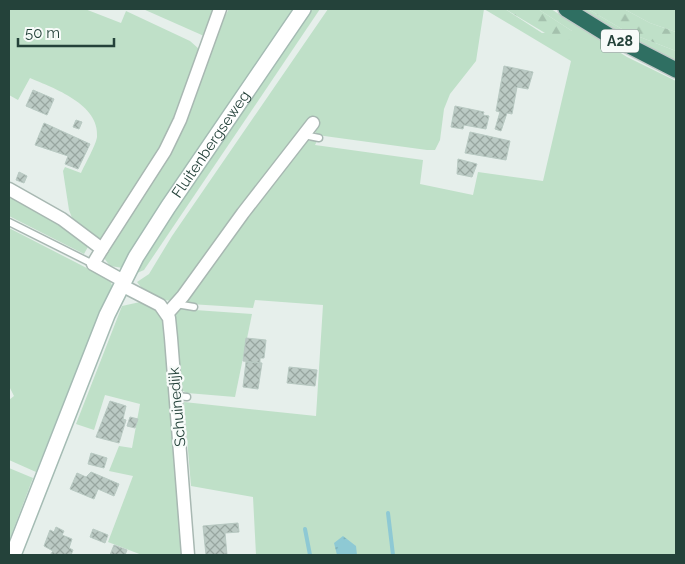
<svg xmlns="http://www.w3.org/2000/svg" width="685" height="564" viewBox="0 0 685 564" font-family="Raleway,sans-serif">
<defs>
<pattern id="forest-firs" width="22" height="20" patternUnits="userSpaceOnUse" patternTransform="scale(1.25)"><rect width="22" height="20" fill="#bfe0c8"/><path d="M5 1l3.5 6h-7zM16 11l3.5 6h-7z" fill="#a4c1ad"/></pattern>
<pattern id="water-ripples" width="26" height="14" patternUnits="userSpaceOnUse" patternTransform="scale(1.25)"><rect width="26" height="14" fill="#8ec9d4"/><path d="M2 4q2-2 4 0t4 0M15 11q2-2 4 0t4 0" fill="none" stroke="#74a5ad"/></pattern>
<pattern id="building-cross-hatch" width="8" height="8" patternUnits="userSpaceOnUse" patternTransform="scale(1.25)"><rect width="8" height="8" fill="#bbcac4"/><path d="M0 0l8 8M0 8l8-8" fill="none" stroke="#98a6a0"/></pattern>
</defs>
<rect width="100%" height="100%" fill="#e6efeb"/>
<!-- grass -->
<g fill="#bfe0c8">
<path d="M9,9h76l36,14 5,-12 64,30 9,8 -25,78 -72,112h-3l-25,-16 -5,-13 -6,-39 2,-4 16,6c4,-9 15,-28 16,-36 3,-33 -44,-49 -67,-59l-12,22 -9,-5z"/>
<polygon points="143,9 216,9 204,36"/>
<polygon points="229,9 294,9 190,161 123,268 110,266 104,258 154,176 213,36"/>
<polygon points="312,9 320,9 144,270 135,274 141,259"/>
<path d="M328,9h177l37,24 30,-2 -34,-22h13l76,48 49,24v474h-420l-3,-58 -62,-11 -7,-84 132,14 7,-111 -68,-5 -2,8 -63,-4 -5,-6 120,-157h12l-2,4 108,15 -3,24 53,11 5,-23 65,9 28,-120 -87,-52 -8,52 -26,33 -6,15 -4,31 -5,10h-8l-110,-15 -3,-6 -140,171c-13,3 -30,-7 -37,-18l12,-8 23,-38z"/>
<polygon points="575,9 588,9 627,32 676,51 676,65"/>
<polygon points="624,9 676,9 676,32 650,23"/>
<polygon points="9,193 90,243 84,254 9,216"/>
<polygon points="9,228 110,280 113,288 103,314 99,313 36,472 9,460 9,400 14,396 9,386"/>
<polygon points="140,302 160,313 166,324 185,555 142,555 108,542 133,476 109,471 119,446 132,448 140,404 105,395 94,430 76,424 122,306"/>
<polygon points="181,309 252,314 235,397 187,393 179,389 174,314"/>
<polygon points="9,468 33,478 9,541"/>
</g>
<!-- forest -->
<g fill="url(#forest-firs)">
<polygon points="505,9 538,9 572,31 572,37 565,43 560,42"/>
<polygon points="588,9 624,9 650,23 676,32 676,51 627,32"/>
</g>
<!-- water -->
<polygon fill="url(#water-ripples)" points="343,536 356,546 357,555 337,555 334,543"/>
<g fill="none" stroke-linecap="round" stroke-linejoin="round">
<!-- stream -->
<g stroke="#8ec9d4" stroke-width="4">
<polyline points="388,513 393,555"/>
<polyline points="305,529 310,555"/>
</g>
</g>
<!-- building -->
<g fill="url(#building-cross-hatch)" stroke="#b8c9c2">
<polygon points="504,66 533,72 528,89 517,87 512,114 507,113 501,131 495,129 500,112 496,111"/>
<polygon points="33,90 54,99 47,115 26,106"/>
<polygon points="455,106 484,112 483,115 489,116 486,129 464,125 463,129 451,127"/>
<polygon points="76,120 82,122 79,129 73,127"/>
<polygon points="44,123 90,144 78,169 65,164 68,156 35,145"/>
<polygon points="470,132 510,141 506,160 465,153"/>
<polygon points="458,159 477,164 472,177 457,174"/>
<polygon points="19,172 27,176 24,183 16,180"/>
<polygon points="246,338 266,340 264,358 260,358 260,363 243,361"/>
<polygon points="246,362 262,363 258,389 243,387"/>
<polygon points="289,367 317,370 315,386 287,383"/>
<polygon points="110,401 126,406 123,419 126,420 119,443 96,437"/>
<polygon points="130,417 138,419 135,428 127,426"/>
<polygon points="91,453 107,458 104,468 88,464"/>
<polygon points="91,472 119,484 114,496 98,489 94,499 70,489 77,473 86,477"/>
<polygon points="238,523 239,532 225,533 227,555 206,555 203,526"/>
<polygon points="56,527 64,531 62,535 72,539 69,548 73,550 71,555 50,555 53,551 44,546 50,530 54,532"/>
<polygon points="93,529 108,535 105,543 90,537"/>
<polygon points="114,545 127,550 125,555 110,555"/>
</g>
<g fill="none" stroke-linecap="round" stroke-linejoin="round">
<!-- lane casing -->
<g stroke="#a8b8b2" stroke-width="9">
<g id="lane">
<polyline points="304,135 319,138"/>
<polyline points="9,222 93,264"/>
<polyline points="176,304 194,307"/>
<polyline points="176,396 187,397"/>
</g>
</g>
<!-- street casing -->
<g stroke="#a8b8b2" stroke-width="15">
<g id="street">
<polyline points="9,189 62,219 102,249 93,264 120,279 127,288 160,305 169,318 171,338 188,555"/>
<polyline points="102,249 165,151 180,120 220,9"/>
<polyline points="167,314 183,296 243,213 313,123"/>
</g>
</g>
<!-- secondary casing -->
<g stroke="#a4bbb3" stroke-width="18">
<g id="secondary">
<path id="s1" d="M13,555l94,-240 29,-58 32,-50 135,-198"/>
</g>
</g>
<!-- highway casing -->
<g stroke="#c2cac8" stroke-width="18">
<polyline id="highway" points="566,9 608,35 676,70"/>
</g>
<!-- lane -->
<use href="#lane" stroke="#fff" stroke-width="6"/>
<!-- street -->
<use href="#street" stroke="#fff" stroke-width="12"/>
<!-- secondary -->
<use href="#secondary" stroke="#fff" stroke-width="15"/>
<!-- highway -->
<use href="#highway" stroke="#2f6f62" stroke-width="15"/>
</g>
<g text-anchor="middle" stroke-width="4.5" stroke-linejoin="round" paint-order="stroke">
<!-- shield labels -->
<rect fill="#f7fbf9" stroke="#637a73" stroke-width="1" x="601" y="29.5" width="38" height="23" rx="4"/>
<g font-size="14" font-weight="bold" fill="#24423a">
<text x="620" y="46">A28</text>
</g>
<!-- street labels -->
<g font-size="15" fill="#24423a" stroke="#f7fbf9">
<text dy="5" stroke="none"><textPath href="#s1" startOffset="458">Fluitenbergseweg</textPath></text>
<text transform="translate(177 407) rotate(-95)" y="5">Schuinedijk</text>
</g>
</g>
<!-- border -->
<rect width="685" height="564" fill="none" stroke="#24423a" stroke-width="20"/>
<!-- scale -->
<path d="M18 38v8h96v-8" fill="none" stroke="#24423a" stroke-width="2.5"/>
<text x="25" y="38" font-size="15" fill="#24423a" stroke="#f7fbf9" stroke-width="4" paint-order="stroke">50 m</text>
</svg>
